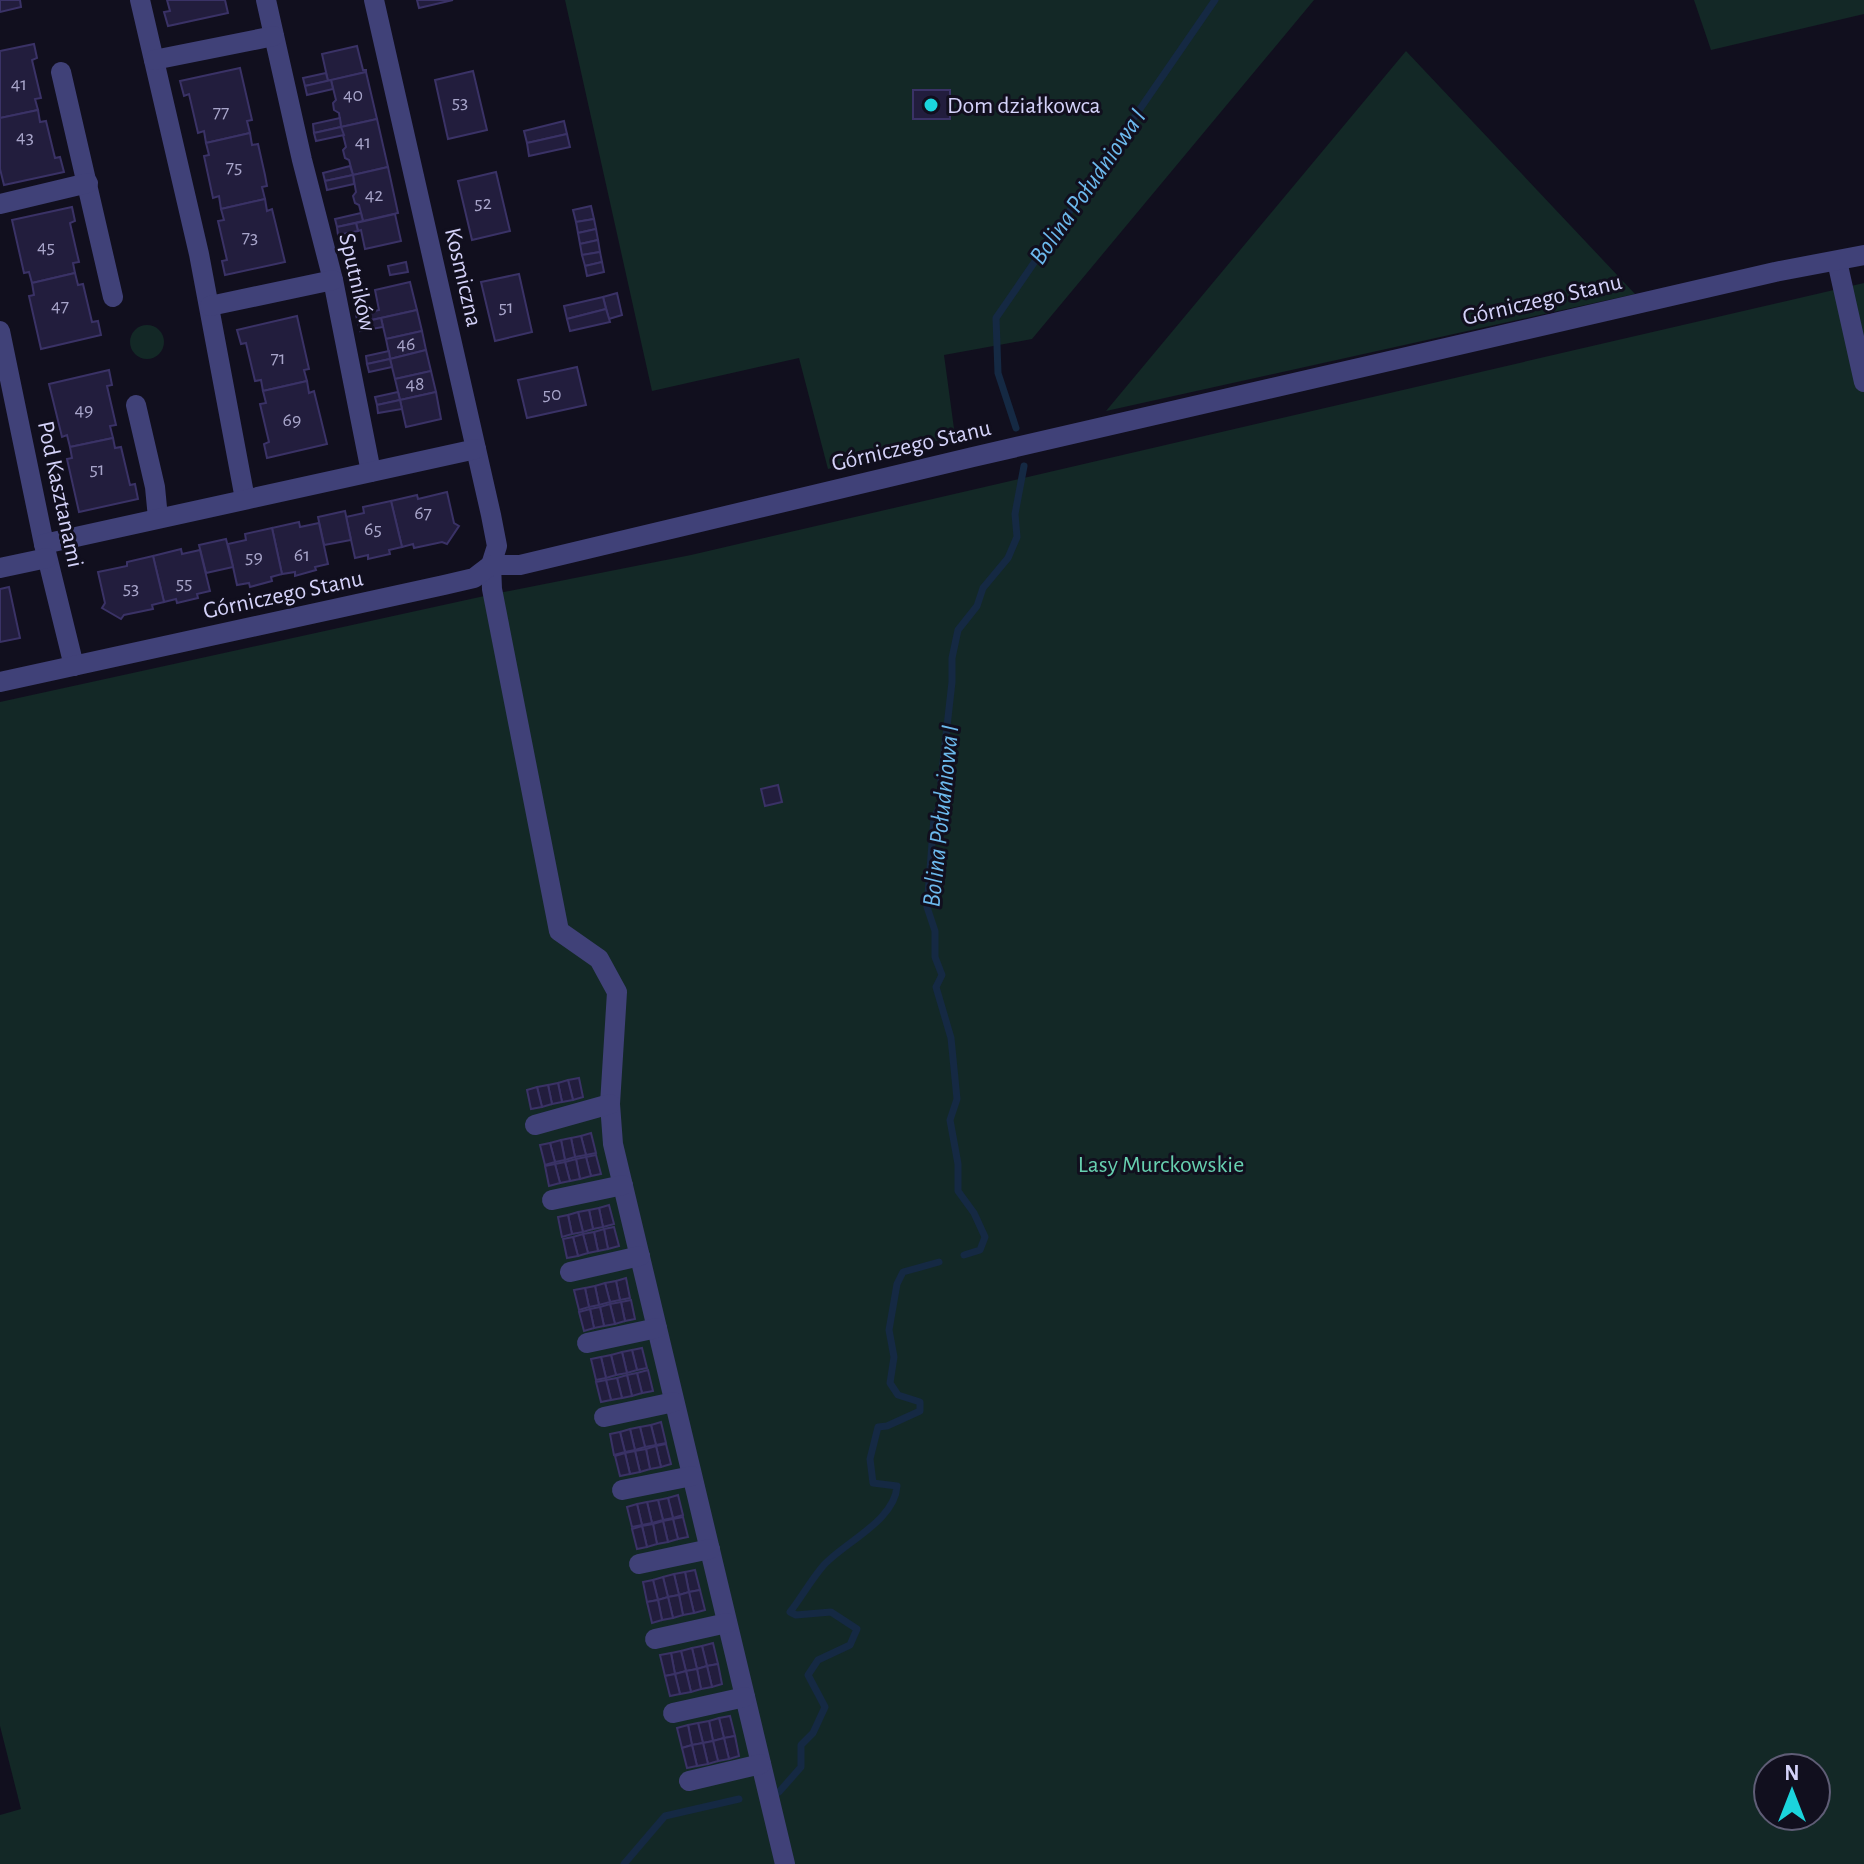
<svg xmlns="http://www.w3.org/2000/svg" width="1864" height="1864" viewBox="0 0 1864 1864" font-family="'Alegreya Sans',sans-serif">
<rect width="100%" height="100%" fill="#110f1e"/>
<!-- green -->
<g fill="#132826" fill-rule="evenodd">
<polygon points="565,0 1314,0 1032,339 944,355 955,436 828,469 799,358 652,391"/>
<polygon points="1694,0 1864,0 1864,14 1711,50"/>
<polygon points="1406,51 1635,294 1106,411"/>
<path d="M1864,283v1581h-1864v-49l21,-6 -21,-83v-1024l489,-107 202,-40zM1768,1768h48v48h-48z"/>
<circle cx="147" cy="342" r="17"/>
</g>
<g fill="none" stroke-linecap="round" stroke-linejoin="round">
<!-- stream -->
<g stroke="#152943" stroke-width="7">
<polyline points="1016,428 998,373 996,318 1215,0"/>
<polyline points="964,1255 980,1250 985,1237 974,1213 958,1191 958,1164 950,1120 957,1099 951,1038 936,987 942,975 935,957 935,931 927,907 934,818 942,801 941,780 952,682 952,658 958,630 977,606 983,588 1008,558 1017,537 1015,514 1024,466"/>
<path d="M779,1792l22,-25v-22l12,-12 12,-26 -17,-32 10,-15 32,-15 7,-16 -26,-17 -35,3 -6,-3c11,-14 21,-32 33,-46 20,-23 72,-45 74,-80l-24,-3 -3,-24 8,-32 9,-1 33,-15v-9l-22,-7 -8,-12 4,-26 -5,-27 8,-46 6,-12 36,-10"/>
<polyline points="624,1864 665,1816 739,1799"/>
</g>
</g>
<!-- building -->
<g fill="#221d3d" stroke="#3a3266" stroke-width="2">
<polygon points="0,0 20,0 21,7 0,12"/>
<polygon points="167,0 225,0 228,13 168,26 164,12 170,11"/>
<polygon points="417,0 453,0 419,8"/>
<polygon points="34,44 37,58 32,60 41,98 35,99 38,110 0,118 0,51"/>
<polygon points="357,46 363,70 366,70 366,72 328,81 322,54"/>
<polygon points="240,68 252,120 247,121 250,133 206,143 204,131 198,133 189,94 184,96 180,81"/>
<polygon points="473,71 487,130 448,139 435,80"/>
<polygon points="366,72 377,119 341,127 339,113 334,110 333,103 336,100 331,80"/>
<polygon points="326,73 328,81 305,86 303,78"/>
<polygon points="331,80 333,89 307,95 305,86"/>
<rect x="913" y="90" width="37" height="29"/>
<polygon points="38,110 40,122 46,121 55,158 60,157 64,172 4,185 0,169 0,118"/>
<polygon points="340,118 341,127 314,133 313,124"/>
<polygon points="377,119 388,167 353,175 349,160 345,158 343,150 346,147 341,127"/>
<polygon points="564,121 567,134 527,143 524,131"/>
<polygon points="341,127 344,135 316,141 314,133"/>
<polygon points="250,133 252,145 258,144 265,175 267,186 262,187 265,199 221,209 219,196 213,198 204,156 209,155 206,143"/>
<polygon points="567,134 570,147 529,156 527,143"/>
<polygon points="350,166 353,175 325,181 323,173"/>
<polygon points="388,167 398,213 363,221 359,205 355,203 353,196 356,192 353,175"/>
<polygon points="496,172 510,231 472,240 458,181"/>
<polygon points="353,175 354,184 327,190 325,181"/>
<polygon points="265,199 267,211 272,209 285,262 225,275 222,261 227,260 218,221 224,220 221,209"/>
<polygon points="591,206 594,219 576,222 573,210"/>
<polygon points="72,207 75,221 70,223 79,262 73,263 75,273 32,283 29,272 24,273 12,220"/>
<polygon points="361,213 363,221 337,227 335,219"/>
<polygon points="395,214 401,241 365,249 361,230 358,231 356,223"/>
<polygon points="594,219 596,229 578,233 576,222"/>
<polygon points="356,223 358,231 338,235 337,227"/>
<polygon points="596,229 598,240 580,244 578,233"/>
<polygon points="598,240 600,252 582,255 580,244"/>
<polygon points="600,252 602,262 585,266 582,255"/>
<polygon points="406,262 408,272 390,275 388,266"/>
<polygon points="602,262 604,272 587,276 585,266"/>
<polygon points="75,273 78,285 83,284 92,322 98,321 101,335 41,349 29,296 34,295 32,283"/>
<polygon points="519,274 532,332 495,341 481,282"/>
<polygon points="410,282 417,310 358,323 356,315 379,310 375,290"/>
<polygon points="617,293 622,315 609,319 603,297"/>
<polygon points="603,297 606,309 567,319 564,306"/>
<polygon points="606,309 610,322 570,331 567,319"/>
<polygon points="417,310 422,331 386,339 381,318"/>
<polygon points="297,316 309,369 304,370 307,381 263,391 261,380 255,381 246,343 241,344 237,330"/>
<polygon points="381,318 383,327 360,331 358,323"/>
<polygon points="422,331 426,350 390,359 386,339"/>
<polygon points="426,350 431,371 395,379 390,359"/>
<polygon points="389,351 390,359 367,364 366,356"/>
<polygon points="390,359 392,367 369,372 367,364"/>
<polygon points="577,367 586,405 527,418 518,380"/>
<polygon points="109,370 112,385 107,386 116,425 110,426 113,438 70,447 67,435 62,437 49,384"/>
<polygon points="431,371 436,392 400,400 395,379"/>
<polygon points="307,381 309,393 314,391 327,444 267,458 264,444 269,442 260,404 266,403 263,391"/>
<polygon points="398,392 400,400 377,405 375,397"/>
<polygon points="436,392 441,419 406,427 400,400"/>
<polygon points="400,400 402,409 378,413 377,405"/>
<polygon points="113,438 115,448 121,447 130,485 135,484 138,499 79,512 67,459 72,458 70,447"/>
<polygon points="447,492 454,523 459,526 447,544 442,542 414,548 413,544 402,547 391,501 417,495 418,499"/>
<polygon points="391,501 402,547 389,550 390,554 368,559 368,555 355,558 346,517 364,513 363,507"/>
<polygon points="345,511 351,540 324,545 318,517"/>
<polygon points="299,522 300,527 319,523 328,564 315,567 316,570 295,576 295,572 282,574 272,528"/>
<polygon points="272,528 282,574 271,577 272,581 250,587 249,583 237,585 228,544 246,540 245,534"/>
<polygon points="226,539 233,567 206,573 199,545"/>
<polygon points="181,549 182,554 200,550 210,591 197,594 198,598 177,603 176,599 164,602 153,556"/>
<polygon points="153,556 164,602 152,605 153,609 124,615 121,619 102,608 105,603 98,572 127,566 127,562"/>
<polygon points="9,587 20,638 0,642 0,589"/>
<polygon points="778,785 782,802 765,806 761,789"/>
<polygon points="579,1078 583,1097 573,1100 568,1080"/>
<polygon points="568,1080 573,1100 562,1102 558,1083"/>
<polygon points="558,1083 562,1102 552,1104 548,1085"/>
<polygon points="548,1085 552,1104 542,1107 537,1087"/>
<polygon points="537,1087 542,1107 531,1109 527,1090"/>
<polygon points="591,1133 596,1153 586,1155 581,1136"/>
<polygon points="581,1136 586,1155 575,1157 571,1138"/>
<polygon points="571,1138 575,1157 565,1160 561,1140"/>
<polygon points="561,1140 565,1160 555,1162 550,1143"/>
<polygon points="550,1143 555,1162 545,1165 540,1145"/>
<polygon points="596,1155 601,1174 591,1176 586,1157"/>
<polygon points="586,1157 591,1176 580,1179 576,1159"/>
<polygon points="576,1159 580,1179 570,1181 565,1162"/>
<polygon points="565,1162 570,1181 560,1183 555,1164"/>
<polygon points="555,1164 560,1183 549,1186 545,1166"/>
<polygon points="609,1205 614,1224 603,1227 599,1208"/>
<polygon points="599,1208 603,1227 593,1229 589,1210"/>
<polygon points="589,1210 593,1229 583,1232 578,1212"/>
<polygon points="578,1212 583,1232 572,1234 568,1215"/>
<polygon points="568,1215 572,1234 562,1237 558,1217"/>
<polygon points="614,1227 619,1246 608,1249 604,1229"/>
<polygon points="604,1229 608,1249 598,1251 594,1232"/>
<polygon points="594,1232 598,1251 588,1253 583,1234"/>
<polygon points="583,1234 588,1253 578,1256 573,1237"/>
<polygon points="573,1237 578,1256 567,1258 563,1239"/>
<polygon points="626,1278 630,1298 620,1300 616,1281"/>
<polygon points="616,1281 620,1300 610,1302 605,1283"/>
<polygon points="605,1283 610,1302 599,1305 595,1286"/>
<polygon points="595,1286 599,1305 589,1307 585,1288"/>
<polygon points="585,1288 589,1307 579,1310 574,1290"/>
<polygon points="631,1300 635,1319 625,1321 621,1302"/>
<polygon points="621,1302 625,1321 615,1324 610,1304"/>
<polygon points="610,1304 615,1324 604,1326 600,1307"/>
<polygon points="600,1307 604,1326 594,1328 590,1309"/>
<polygon points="590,1309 594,1328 584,1331 579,1312"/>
<polygon points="642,1348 647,1368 637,1370 632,1350"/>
<polygon points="632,1350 637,1370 627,1373 622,1352"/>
<polygon points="622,1352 627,1373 616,1375 611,1355"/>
<polygon points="611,1355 616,1375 606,1378 601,1357"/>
<polygon points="601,1357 606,1378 596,1380 591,1359"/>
<polygon points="648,1370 653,1391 642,1393 637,1373"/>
<polygon points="637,1373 642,1393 632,1396 627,1375"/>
<polygon points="627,1375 632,1396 622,1398 617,1378"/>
<polygon points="617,1378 622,1398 611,1400 606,1380"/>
<polygon points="606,1380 611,1400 601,1402 596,1382"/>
<polygon points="661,1422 666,1443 656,1445 651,1425"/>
<polygon points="651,1425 656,1445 645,1447 640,1427"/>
<polygon points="640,1427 645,1447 635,1450 630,1429"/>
<polygon points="630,1429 635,1450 625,1452 620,1432"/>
<polygon points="620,1432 625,1452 614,1455 610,1434"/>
<polygon points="666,1444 671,1464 661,1467 656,1446"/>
<polygon points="656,1446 661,1467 650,1469 646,1449"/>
<polygon points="646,1449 650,1469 640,1472 635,1451"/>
<polygon points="635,1451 640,1472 630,1474 625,1453"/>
<polygon points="625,1453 630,1474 620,1476 615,1456"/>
<polygon points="678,1495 683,1515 673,1518 668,1498"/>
<polygon points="668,1498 673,1518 663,1520 658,1500"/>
<polygon points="658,1500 663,1520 652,1523 647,1502"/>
<polygon points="647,1502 652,1523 642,1525 637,1504"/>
<polygon points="637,1504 642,1525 632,1527 627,1507"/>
<polygon points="683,1517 688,1537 678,1539 673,1519"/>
<polygon points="673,1519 678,1539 668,1542 663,1521"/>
<polygon points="663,1521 668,1542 657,1544 653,1524"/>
<polygon points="653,1524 657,1544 647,1547 642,1526"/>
<polygon points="642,1526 647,1547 637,1549 632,1529"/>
<polygon points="695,1570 700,1590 689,1592 685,1572"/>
<polygon points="685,1572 689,1592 679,1595 674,1574"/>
<polygon points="674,1574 679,1595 668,1597 663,1577"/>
<polygon points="663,1577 668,1597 658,1600 653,1580"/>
<polygon points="653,1580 658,1600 647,1602 643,1582"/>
<polygon points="700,1590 705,1610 694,1613 689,1592"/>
<polygon points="689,1592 694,1613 683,1615 679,1595"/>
<polygon points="679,1595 683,1615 673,1618 668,1597"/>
<polygon points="668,1597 673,1618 662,1620 658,1600"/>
<polygon points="658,1600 662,1620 652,1623 647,1602"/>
<polygon points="713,1643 718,1664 707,1666 702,1646"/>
<polygon points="702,1646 707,1666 697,1669 692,1648"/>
<polygon points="692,1648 697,1669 686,1671 681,1651"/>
<polygon points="681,1651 686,1671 675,1674 671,1653"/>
<polygon points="671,1653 675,1674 665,1676 660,1655"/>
<polygon points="718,1664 722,1684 712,1687 707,1666"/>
<polygon points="707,1666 712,1687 701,1689 697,1669"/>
<polygon points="697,1669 701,1689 691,1692 686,1671"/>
<polygon points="686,1671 691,1692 680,1694 675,1674"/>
<polygon points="675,1674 680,1694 670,1696 665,1676"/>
<polygon points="730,1716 735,1736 724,1738 719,1718"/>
<polygon points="719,1718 724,1738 713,1741 709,1721"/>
<polygon points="709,1721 713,1741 703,1743 698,1723"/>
<polygon points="698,1723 703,1743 692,1745 688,1725"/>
<polygon points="688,1725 692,1745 682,1748 677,1728"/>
<polygon points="735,1736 739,1756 729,1759 724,1738"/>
<polygon points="724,1738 729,1759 718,1761 713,1741"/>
<polygon points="713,1741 718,1761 708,1764 703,1743"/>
<polygon points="703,1743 708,1764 697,1766 692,1745"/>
<polygon points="692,1745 697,1766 687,1768 682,1748"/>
</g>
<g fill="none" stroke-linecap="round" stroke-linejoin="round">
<!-- minor -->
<g stroke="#404178" stroke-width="20">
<polyline points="140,0 199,254 245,499"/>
<polyline points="266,0 302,160 333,280 371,472"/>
<polyline points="374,0 491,515 497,546 491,565 492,589 559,931 599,959 617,992 610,1104 613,1144 785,1864"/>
<polyline points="154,60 274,36"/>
<polyline points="61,72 113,297"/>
<polyline points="0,204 88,183"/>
<polyline points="1837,261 1864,382"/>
<polyline points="210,306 333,280"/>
<polyline points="0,331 44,544 74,666"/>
<polyline points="136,405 155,487 158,518"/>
<polyline points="44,544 476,449"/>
<polyline points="0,568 47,558"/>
<polyline points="0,682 444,585 474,578 491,565 520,565 973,457 1775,272 1864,255"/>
<polyline points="535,1125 610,1104"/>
<polyline points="552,1200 623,1185"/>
<polyline points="570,1272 640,1256"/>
<polyline points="587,1343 657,1328"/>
<polyline points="604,1417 674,1402"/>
<polyline points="622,1490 692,1476"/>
<polyline points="639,1564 710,1549"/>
<polyline points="655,1639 727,1623"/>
<polyline points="673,1713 745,1697"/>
<polyline points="689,1781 761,1764"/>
</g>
</g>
<!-- markers -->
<circle fill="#1bd4dc" stroke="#110f1e" stroke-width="3" cx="931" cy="105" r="8"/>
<g text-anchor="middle" stroke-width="6" stroke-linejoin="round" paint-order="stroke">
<!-- number labels -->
<g font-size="20" fill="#a8a5ca">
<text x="19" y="90">41</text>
<text x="353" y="101">40</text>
<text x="460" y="108">53</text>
<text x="221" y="118">77</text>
<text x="25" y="143">43</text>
<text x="363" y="148">41</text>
<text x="234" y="173">75</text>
<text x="374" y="201">42</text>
<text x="483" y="209">52</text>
<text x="250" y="243">73</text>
<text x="46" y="253">45</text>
<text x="60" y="312">47</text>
<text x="506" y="313">51</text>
<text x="406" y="350">46</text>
<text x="278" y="364">71</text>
<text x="415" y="390">48</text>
<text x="552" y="400">50</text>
<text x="84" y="416">49</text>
<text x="292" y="426">69</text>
<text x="97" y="475">51</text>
<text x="423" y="519">67</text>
<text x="373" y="535">65</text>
<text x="302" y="561">61</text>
<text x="254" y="563">59</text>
<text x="184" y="589">55</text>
<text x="131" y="594">53</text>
</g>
<!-- poi labels -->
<g font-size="24" fill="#d4d2f9" stroke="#110f1e" text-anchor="start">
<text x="947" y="113">Dom działkowca</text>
</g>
<!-- street labels -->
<g font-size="24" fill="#d4d2f9" stroke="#110f1e">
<text transform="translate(464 277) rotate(77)" y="8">Kosmiczna</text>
<text transform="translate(358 282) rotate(77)" y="8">Sputników</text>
<text transform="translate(1542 299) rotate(-13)" y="8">Górniczego Stanu</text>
<text transform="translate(911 445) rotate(-13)" y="8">Górniczego Stanu</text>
<text transform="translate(61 494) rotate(78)" y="8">Pod Kasztanami</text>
<text transform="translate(283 594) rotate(-12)" y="8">Górniczego Stanu</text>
</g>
<!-- park labels -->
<g font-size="24" fill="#67d0b0" stroke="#110f1e">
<text x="1161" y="1172">Lasy Murckowskie</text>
</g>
<!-- water labels -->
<g font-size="26" font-style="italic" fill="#6cb9ed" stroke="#110f1e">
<text transform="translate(1087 186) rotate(-55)" y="9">Bolina Południowa I</text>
<text transform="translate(940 816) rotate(-84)" y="9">Bolina Południowa I</text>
</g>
</g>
<!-- north arrow -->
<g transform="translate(1792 1792)"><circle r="38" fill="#110f1e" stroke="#5f5d76" stroke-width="2"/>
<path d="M0-6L14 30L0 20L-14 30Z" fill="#1bd4dc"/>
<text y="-12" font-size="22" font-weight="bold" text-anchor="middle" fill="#d4d2f9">N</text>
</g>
</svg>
